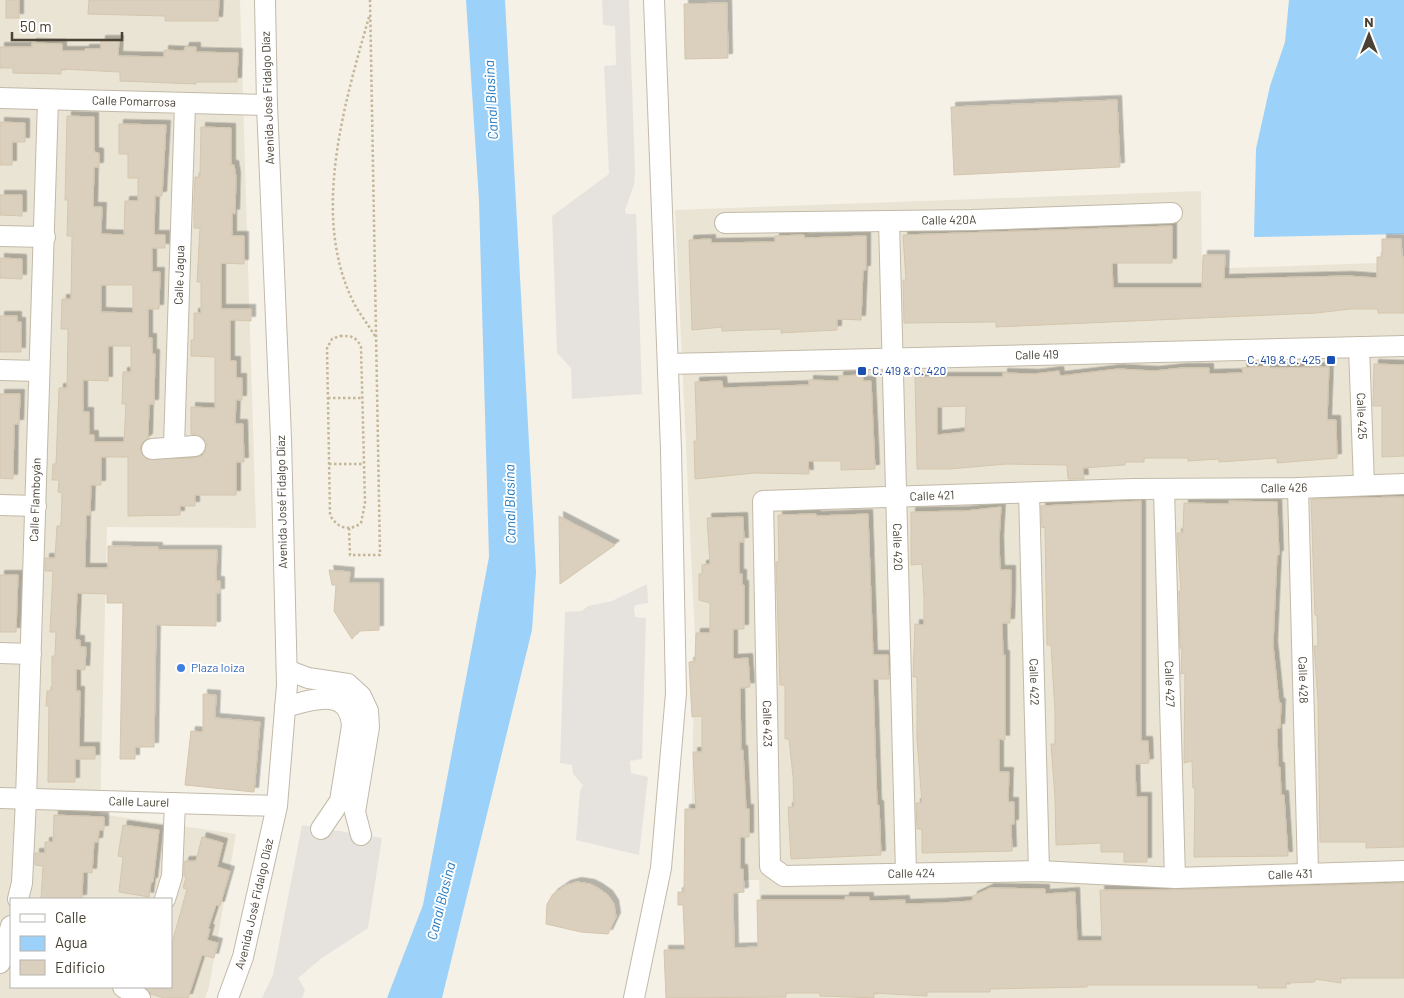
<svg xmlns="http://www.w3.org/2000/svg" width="1404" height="998" viewBox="0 0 1404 998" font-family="Barlow,sans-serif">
<defs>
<filter id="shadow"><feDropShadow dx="4.5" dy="-4.5" stdDeviation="0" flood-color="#0004"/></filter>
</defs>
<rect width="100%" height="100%" fill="#f5f1e7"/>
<!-- residential -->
<g fill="#eae4d4" fill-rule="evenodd">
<path d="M0,0h240l16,528 -149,-1 -7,287 136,20 -27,153 -4,11h-205zM11,899h160v88h-160z"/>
<polygon points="1201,191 1202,269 1404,262 1404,998 763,998 759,880 690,880 695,639 675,210"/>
</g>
<!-- parking -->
<g fill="#e6e3df">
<polygon points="602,0 629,0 635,173 634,185 625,210 626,214 636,214 642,394 572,399 571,368 557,353 552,216 609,174 604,66 616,65 615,26 603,25"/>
<polygon points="647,584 648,603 636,605 634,608 635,617 646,618 642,759 630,761 631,773 648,777 639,855 576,840 580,791 583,785 573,774 572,765 560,763 565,612 582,611 588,606 612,601"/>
<polygon points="302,825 382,838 368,928 322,958 298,978 305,990 302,998 262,998 273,975"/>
</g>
<!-- water -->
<g fill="#9cd1f9">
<polygon points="466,0 505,0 536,572 532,630 442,998 387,998 423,905 489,557 479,200"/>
<polygon points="1289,0 1404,0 1404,234 1254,237 1256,149 1270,86 1285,42"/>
</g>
<!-- building -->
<g fill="#dbd0be" stroke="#d4c6ad" fill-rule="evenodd" filter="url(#shadow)">
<rect x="6" y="0" width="13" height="18"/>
<polygon points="89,0 219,0 218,21 165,21 165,16 88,14"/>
<polygon points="727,3 728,58 685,59 684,4"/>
<polygon points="101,40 119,40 118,56 164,57 164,50 184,51 185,47 196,47 196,52 238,53 237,82 196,82 196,84 120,81 120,72 61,69 61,74 13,73 13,68 0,68 0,47 32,47 32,43 62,44 62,51 85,51 85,49 101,49"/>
<polygon points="1117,100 1120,167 954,175 951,107"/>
<path d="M67,116l27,1v35l5,1v14h-5l-1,40h9l-1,27 23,1 1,-34h13v-23h-10v-24h-9v-30l47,1 -4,71h-7l-1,39h11v13h-13v24h8l-1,37h-11v29h4v16h3l-1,50h-5l-1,34 -6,5 -2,6 6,10 44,-1 12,-2 5,-11 -6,-9 -10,-2v-27l24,1v-51l-24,-1v-16h3v-27h7v-31h-4l3,-54h-6v-29l1,-22h5l1,-50 30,1v37h3l2,12 -1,37 -3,-1v23h12v28l-23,-1v46h30v12l-21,-1v41h6v17h6v22h-6l-1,24h8l1,38h-8v33h-41v11h-15v9l-52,1v-59h-27v28h-10l-1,30h-4l-1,53h23v-22l50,1v3h59l-1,31h4v12h-4v33l-60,-1 -2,122h-19v12h-15l3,-156h-16v-9l-30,-1 -2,47h5v7h6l-1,23 -9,-1v22h4l-1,56h16v12h-20v23h-27l1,-76h-3l1,-15h5v-35h3l1,-24h-6l3,-61h-8v-13h10l2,-32h4l1,-33 -4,-1 1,-12h-7l1,-16h3l3,-76h8l1,-59h-7l1,-30h9l1,-63h-5l1,-36h-3zM101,285h32v28l-32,-1zM108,346h23v26h-8l-1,32h4l-2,38h-30v-7h-5v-23h-6v-32l25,1z"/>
<polygon points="0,122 25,123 25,142 12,142 12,165 0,165"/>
<polygon points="0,195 22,195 22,216 0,215"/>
<polygon points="1172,226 1172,263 1112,263 1113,288 1202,288 1203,255 1225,255 1224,279 1348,276 1377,278 1377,257 1382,257 1382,239 1401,239 1402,257 1404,257 1404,313 1378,313 1378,309 1351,309 1316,313 996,327 996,322 904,323 903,280 906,280 903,235"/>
<polygon points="804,235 804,238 866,236 866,270 863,270 861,320 837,319 837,330 781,333 781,329 722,331 722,327 692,330 689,240 711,239 711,243 775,242 775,236"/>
<polygon points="0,258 22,259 22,279 0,278"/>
<polygon points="0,316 17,316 17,322 21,322 21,352 0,352"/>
<polygon points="1374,364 1404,365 1404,456 1382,457 1382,406 1373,406"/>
<path d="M1269,366l1,2 59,-1 -2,53h9l1,38 -60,5v-5l-58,4v-3l-31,2v-3h-44v4h-19v3l-42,3 1,11h-16l-1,-14 -61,-1 -57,5h-32l-2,-92h88v-4l31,1 25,-3 1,5 58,-7 36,2 28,-3h27v6l34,-1 -1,-5zM966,406l-1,26 -28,3v-28z"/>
<polygon points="863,375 863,381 871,381 875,469 841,470 841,461 808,461 809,474 755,473 695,479 694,441 697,441 695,382 722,381 723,388 809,385 809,380 839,381 839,376"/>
<polygon points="0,394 20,394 19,424 14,424 13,479 0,478"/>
<polygon points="1404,497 1404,847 1366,848 1366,842 1320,842 1318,701 1314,646 1318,646 1317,615 1315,615 1311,499"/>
<polygon points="1141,501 1141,741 1148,741 1149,763 1135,764 1136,797 1147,797 1147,862 1124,862 1124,852 1101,852 1101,843 1056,845 1055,798 1051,744 1055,744 1055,712 1051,645 1047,645 1045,527 1042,528 1041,506"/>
<polygon points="1229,501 1277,502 1279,555 1277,555 1273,645 1279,703 1281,703 1280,728 1277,728 1278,767 1280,767 1281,795 1284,795 1288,856 1194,857 1195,788 1193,788 1192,761 1184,763 1185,673 1181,674 1182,648 1180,648 1179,591 1181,591 1177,533 1183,533 1184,503 1229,504"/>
<polygon points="1001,507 999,540 1000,570 1011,570 1011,593 1010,623 1002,623 1003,655 1005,655 1005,740 999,739 999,772 1009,772 1008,802 1014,802 1014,824 1011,824 1012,851 922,853 922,829 917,829 916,803 922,803 917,739 917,677 913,677 915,624 924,625 924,599 922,564 911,565 911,512 965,511"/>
<polygon points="816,514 816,516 868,514 873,655 888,655 889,679 873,679 877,805 879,805 881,855 791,859 788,807 794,807 793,776 789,739 785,739 785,685 780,685 776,562 779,562 778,515"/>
<polygon points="559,516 615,545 560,584"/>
<polygon points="743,517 744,542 739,542 739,574 742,574 742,585 744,585 744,629 733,629 733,659 748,658 750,687 740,688 741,750 743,750 746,809 749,809 749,837 740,837 740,869 743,869 744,892 733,893 734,948 758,947 757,900 845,900 845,897 869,897 869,901 905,900 905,904 941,903 972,901 973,896 990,888 1045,889 1045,894 1075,892 1077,941 1102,941 1100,890 1166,890 1404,883 1404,978 1341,978 1341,983 1315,979 1315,982 1286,983 1286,988 1258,988 1258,985 1087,985 1087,987 990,989 990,992 927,992 927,996 874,993 874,998 851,997 820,996 820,993 786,993 786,997 666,998 664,950 685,950 683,905 678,905 678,892 684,892 685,809 696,809 693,752 702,752 702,716 692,717 689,662 695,661 696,633 710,633 710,603 699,600 699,574 702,574 702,565 710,564 707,518"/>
<polygon points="329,570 350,572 349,583 379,583 379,630 359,631 352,639 334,611 336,585 332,585"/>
<polygon points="0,575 18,575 16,632 0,632"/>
<polygon points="203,694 216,695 215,718 260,722 254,792 185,785 191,731 203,732"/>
<polygon points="54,815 104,817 104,830 99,830 98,842 94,842 92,873 83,872 82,899 41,899 43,866 35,865 35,853 45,853 45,842 53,842"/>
<polygon points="123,825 159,830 153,882 151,882 149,897 119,892 123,857 118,856"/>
<polygon points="202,837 223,843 217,867 230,871 220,906 216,905 208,929 210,929 207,940 218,943 214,958 202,955 188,998 164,998 151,994 144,987 171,987 171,947 187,889 183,888 186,877 184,876 184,863 185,861 196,861"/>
<polygon points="577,882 590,884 598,888 608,895 614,904 616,917 608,934 581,932 546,924 547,904 553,894 566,885"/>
</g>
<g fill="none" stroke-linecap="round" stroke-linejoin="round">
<!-- minor casing -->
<g stroke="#c2baa8" stroke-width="22">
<g id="minor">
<path id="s1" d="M0,98l267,7"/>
<path id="s2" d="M889,221l17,652"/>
<path id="s3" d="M725,223l247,-3 200,-7"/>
<polyline points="0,236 45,237"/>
<path id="s4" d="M1359,347l5,138"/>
<path id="s5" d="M668,364l736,-18"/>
<polyline points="0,370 39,371"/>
<path id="s6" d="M174,446l11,-342"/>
<polyline points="152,449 195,446"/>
<path id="s7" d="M1404,484l-106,4 -164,1 -371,12 7,365 14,10 255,-5 136,7 229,-7"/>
<path id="s8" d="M1298,488l10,384"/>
<path id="s9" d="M1164,490l11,388"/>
<path id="s10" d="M1029,493l10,378"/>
<polyline points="0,505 36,506"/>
<polyline points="0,653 31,654"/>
<polyline points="287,670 308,678 348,684 361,696 368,711 369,727 355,812 361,835"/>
<path d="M285,707c26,-7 64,-21 67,19l-12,75 -19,28"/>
<path id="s11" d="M0,798l277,8"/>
<path id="s12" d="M18,899l4,-16 4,-84 22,-699"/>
<polyline points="165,899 172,876 175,803"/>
<polyline points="0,963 11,926"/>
<polyline points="123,987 140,998"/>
<path id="s13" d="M228,998l15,-41 34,-151 10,-121 -6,-247 -14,-333 -2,-105"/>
<polyline points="634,998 661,868 676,693 671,450 654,0"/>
</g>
</g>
<!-- path -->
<g stroke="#c6b698" stroke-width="2.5" stroke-dasharray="2.5 2.5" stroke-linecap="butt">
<path d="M369,17c-25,88 -60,203 -13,290 6,10 13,19 19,29"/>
<path d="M340,336c11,0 16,0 21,11l4,156 -4,20c-12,9 -24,5 -31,-8l-3,-167 5,-9z"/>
<polyline points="328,398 362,398"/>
<polyline points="329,464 364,464"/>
<polyline points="349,528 350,555 380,555 370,0"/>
</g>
<!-- minor -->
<use href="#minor" stroke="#fff" stroke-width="20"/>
</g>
<!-- markers -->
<g fill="#1a4fb4" stroke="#fff" stroke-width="2">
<rect x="1326" y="355" width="10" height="10" rx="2.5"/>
<rect x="857" y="366" width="10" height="10" rx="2.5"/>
</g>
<circle fill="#3f7fe0" stroke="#fff" stroke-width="2" cx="181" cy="668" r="5"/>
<g text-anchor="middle" stroke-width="4" stroke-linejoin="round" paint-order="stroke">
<!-- street labels -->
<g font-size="12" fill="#494235" stroke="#fff">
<text transform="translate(268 98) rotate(-92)" y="4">Avenida José Fidalgo Díaz</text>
<text dy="4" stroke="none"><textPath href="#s1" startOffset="134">Calle Pomarrosa</textPath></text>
<text dy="4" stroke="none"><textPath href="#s3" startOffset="224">Calle 420A</textPath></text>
<text dy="4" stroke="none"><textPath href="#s6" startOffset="171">Calle Jagua</textPath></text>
<text dy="4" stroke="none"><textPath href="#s5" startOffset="369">Calle 419</textPath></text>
<text dy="4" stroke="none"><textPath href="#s4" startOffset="69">Calle 425</textPath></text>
<text transform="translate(1284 488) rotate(-1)" y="4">Calle 426</text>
<text transform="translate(932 496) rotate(-2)" y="4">Calle 421</text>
<text dy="4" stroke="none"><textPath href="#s12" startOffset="400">Calle Flamboyán</textPath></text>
<text transform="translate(282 502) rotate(-91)" y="4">Avenida José Fidalgo Díaz</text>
<text dy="4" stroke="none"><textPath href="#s2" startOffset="326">Calle 420</textPath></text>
<text dy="4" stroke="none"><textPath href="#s8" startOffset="192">Calle 428</textPath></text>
<text dy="4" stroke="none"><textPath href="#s10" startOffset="189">Calle 422</textPath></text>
<text dy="4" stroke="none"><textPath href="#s9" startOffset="194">Calle 427</textPath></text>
<text dy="4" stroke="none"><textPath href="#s7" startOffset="864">Calle 423</textPath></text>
<text dy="4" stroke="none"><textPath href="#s11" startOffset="139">Calle Laurel</textPath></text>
<text dy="4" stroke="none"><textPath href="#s7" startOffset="1151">Calle 424</textPath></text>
<text dy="4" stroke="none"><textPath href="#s7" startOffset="1530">Calle 431</textPath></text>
<text dy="4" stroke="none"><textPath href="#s13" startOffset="98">Avenida José Fidalgo Díaz</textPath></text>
</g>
<!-- transit labels -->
<g font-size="12" fill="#164399" stroke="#fff" text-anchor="end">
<text x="1321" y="364">C. 419 &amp; C. 425</text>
<text x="872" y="375" text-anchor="start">C. 419 &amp; C. 420</text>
</g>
<!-- shop labels -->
<g font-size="12" fill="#366cbe" stroke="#fff" text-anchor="start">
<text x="191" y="672">Plaza loiza</text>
</g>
<!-- water labels -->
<g font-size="14" font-style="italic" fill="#217ac3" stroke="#fff">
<text transform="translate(491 100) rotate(-93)" y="5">Canal Blasina</text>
<text transform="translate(510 504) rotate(-91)" y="5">Canal Blasina</text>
<text transform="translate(441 901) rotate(-76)" y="5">Canal Blasina</text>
</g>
</g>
<!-- legend -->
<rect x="10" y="898" width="162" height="90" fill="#ffffff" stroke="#b6b3ae"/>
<rect x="20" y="914" width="25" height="8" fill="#ffffff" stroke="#b6b3ae"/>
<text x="55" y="923" font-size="15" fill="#494235">Calle</text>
<rect x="20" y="936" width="25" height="15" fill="#9cd1f9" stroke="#b6b3ae"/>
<text x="55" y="948" font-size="15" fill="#494235">Agua</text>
<rect x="20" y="960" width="25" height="15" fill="#dbd0be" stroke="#b6b3ae"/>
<text x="55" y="973" font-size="15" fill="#494235">Edificio</text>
<!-- north arrow -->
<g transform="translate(1369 35)" stroke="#ffffff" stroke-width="4" paint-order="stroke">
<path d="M0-4L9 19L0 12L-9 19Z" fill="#494235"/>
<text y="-8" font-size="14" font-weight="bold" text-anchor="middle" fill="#494235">N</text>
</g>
<!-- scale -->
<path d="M12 32v8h110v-8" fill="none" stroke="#494235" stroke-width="2.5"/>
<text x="20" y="32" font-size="15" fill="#494235" stroke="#ffffff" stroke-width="4" paint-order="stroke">50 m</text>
</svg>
